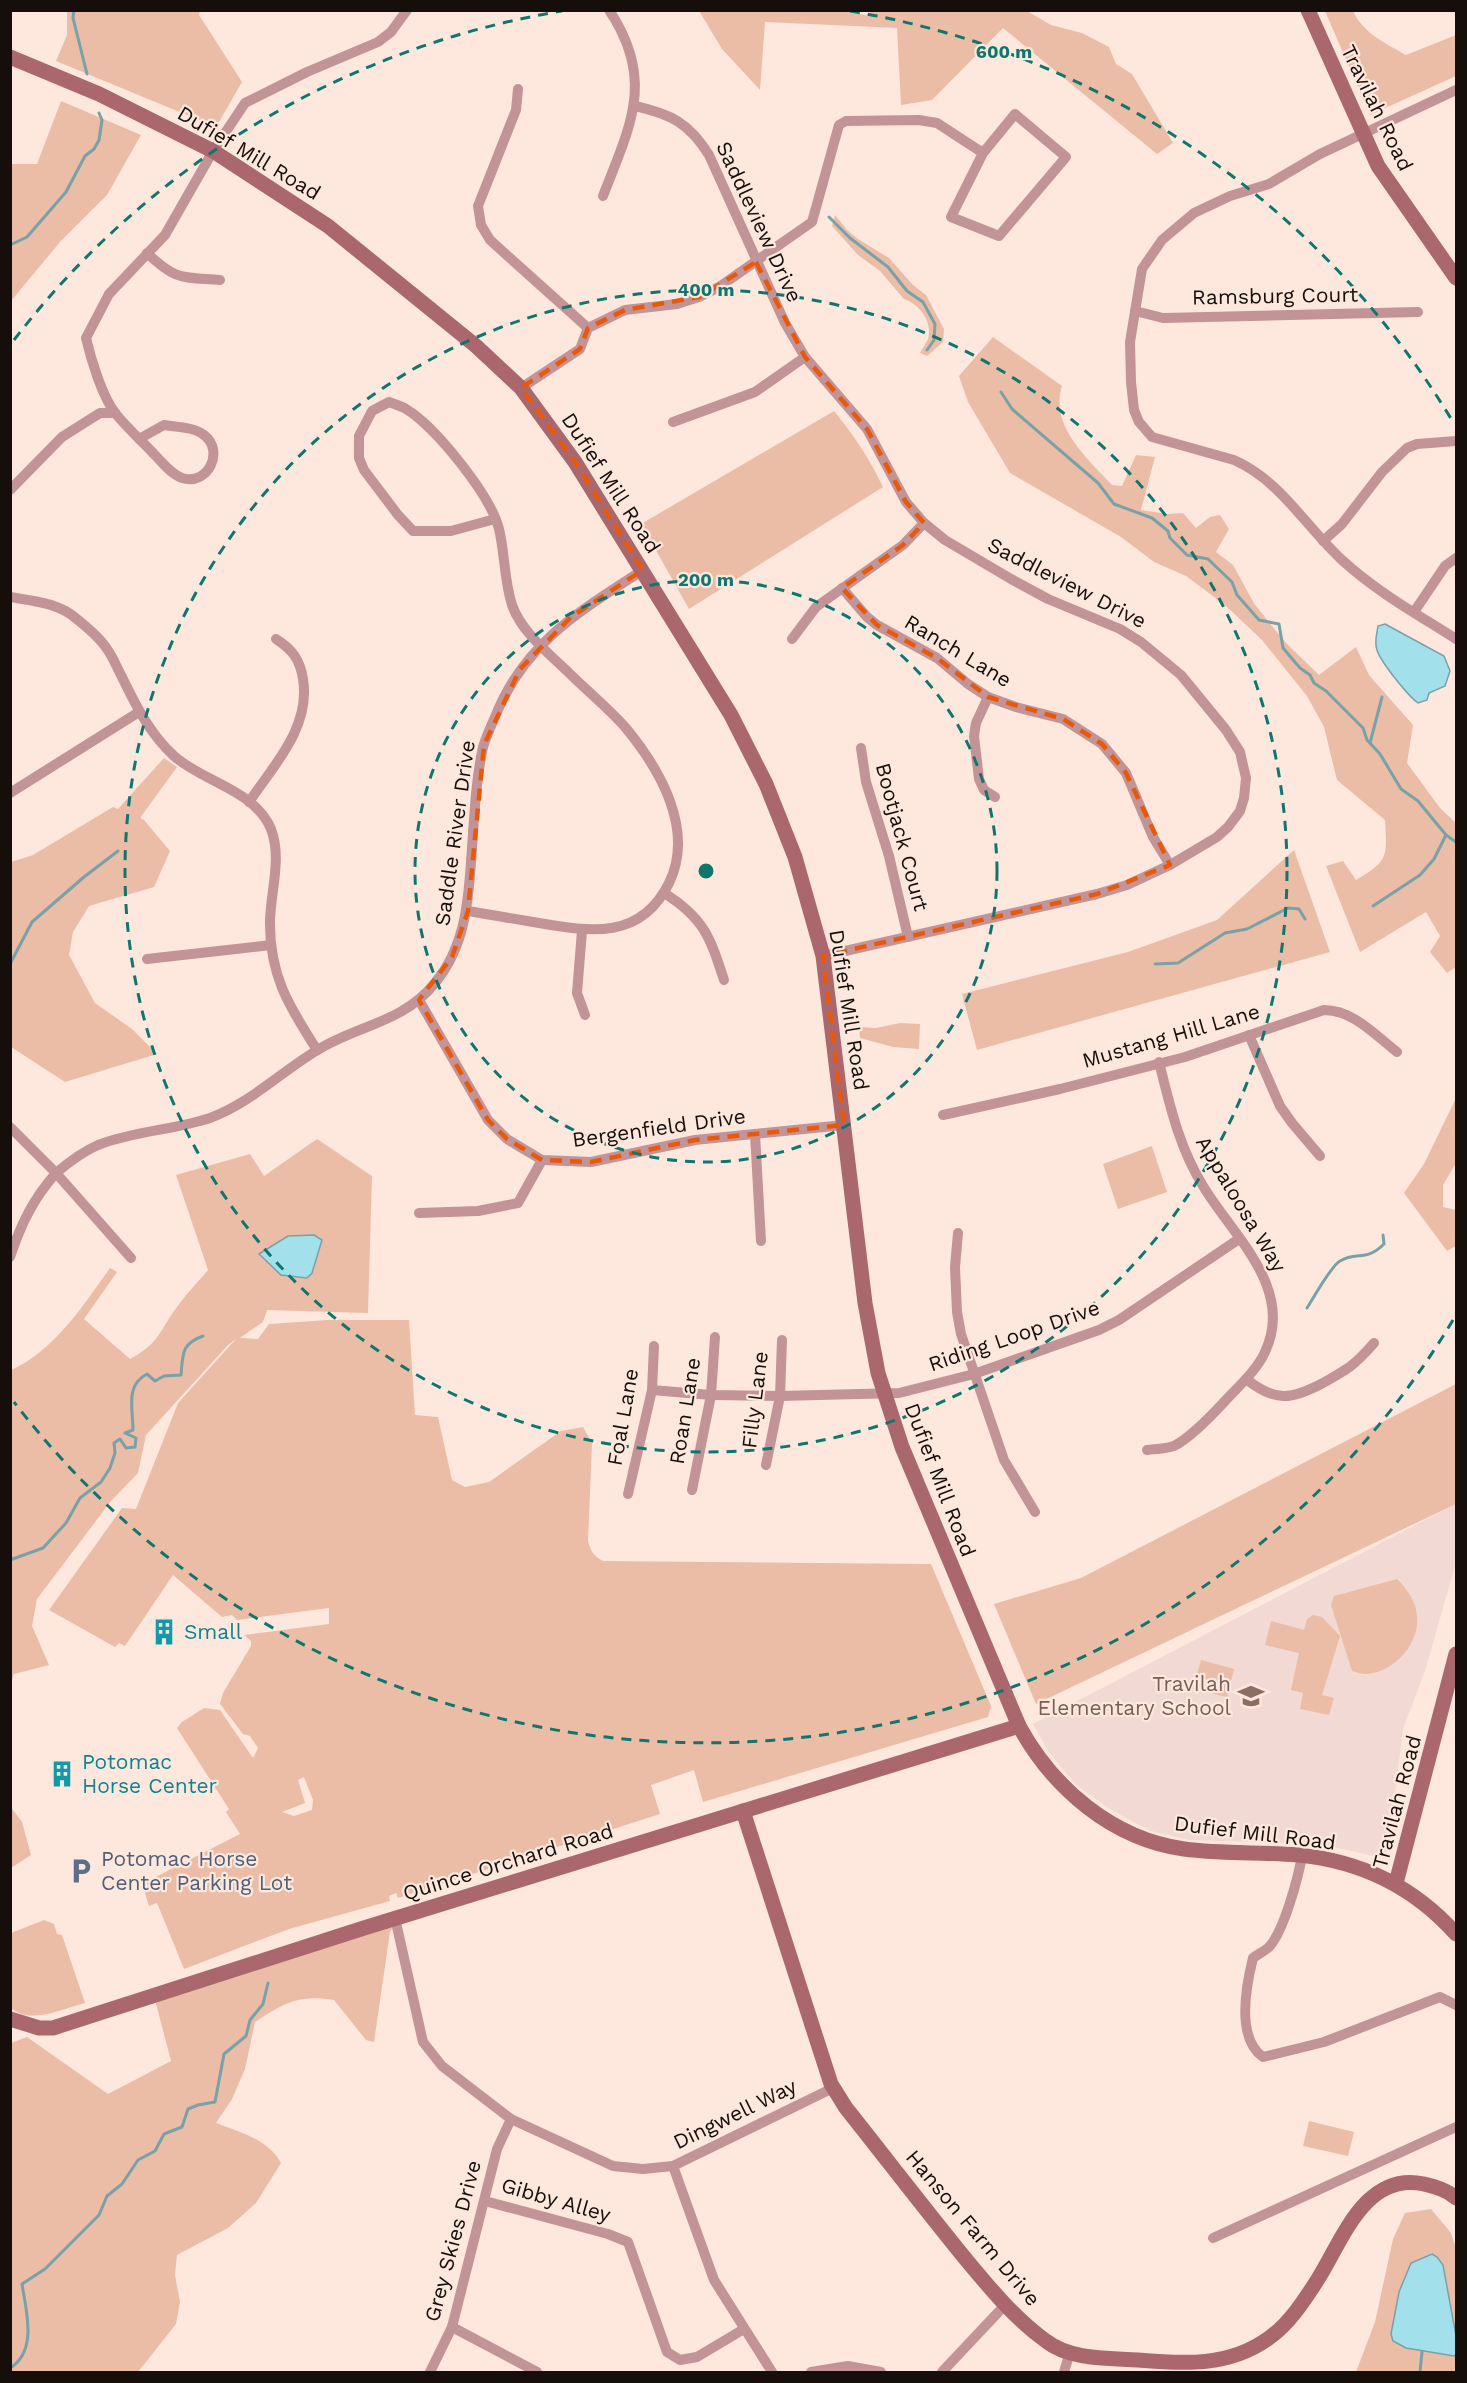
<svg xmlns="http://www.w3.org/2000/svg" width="1467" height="2383" viewBox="0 0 1467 2383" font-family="'Work Sans',sans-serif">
<rect width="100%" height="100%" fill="#fee8de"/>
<!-- education -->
<polygon fill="#f2d9d3" points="1456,1504 1456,1562 1426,1668 1403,1729 1388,1850 1378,1857 1319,1844 1190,1840 1151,1831 1111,1810 1075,1784 1048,1751 1033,1724"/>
<!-- green -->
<g fill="#ebbda7" fill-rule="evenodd">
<polygon points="67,11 200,11 199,15 242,82 216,127 56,61 67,35"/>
<polygon points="847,11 869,16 871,10 1027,11 1051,25 1082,33 1109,47 1116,64 1132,74 1173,143 1157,154 1003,28 932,100 901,105 897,28 765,22 760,90 722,49 699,11"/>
<path d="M1325,11h28c10,22 32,32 53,44l50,-20v41l-86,39z"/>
<polygon points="61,101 141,135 107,195 60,242 11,301 11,164 37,164"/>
<path d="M835,215l12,15 11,9 31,19 24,27 13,10 18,34 -1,13 -16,14 -7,-3c2,-5 6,-9 8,-14 5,-16 -8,-35 -24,-40l-24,-28 -22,-16 -26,-29z"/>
<path d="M993,337l69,49c-13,40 26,73 50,99l10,1 14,-31 19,2 -14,53 26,4 16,-1 13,15 14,-11 10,-2 9,14 -13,23 17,13 22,40 31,38 33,32 37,-28 13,28 44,50 -6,38 33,45 16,15v144l-9,6 -17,-21 10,-16 -14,-24 -66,40 -34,-86 17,-5 13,19c33,-19 31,-24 29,-60l-48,-40 -13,-53 -17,-31 -45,-56 -37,-35 -39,-29 -32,-14 -33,-25 -111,-64 -42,-71 -9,-26z"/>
<path d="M834,411c20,24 35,47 49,76l-194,122 -48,-85z"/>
<polygon points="164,758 177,767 140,818 144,820 170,851 154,887 89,906 73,932 69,955 95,1003 132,1029 157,1054 65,1082 11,1047 11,862 33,855 113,807 118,809"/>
<polygon points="1294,850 1330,952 977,1050 962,994 1128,952 1217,920"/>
<polygon points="900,1023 920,1024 919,1049 893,1047 860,1038 859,1027 876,1028"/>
<polygon points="1456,1098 1456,1163 1443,1185 1443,1207 1456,1210 1456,1246 1447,1251 1404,1193 1424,1164"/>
<path d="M317,1139l55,37 -4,137 -101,-3 -4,12 -23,16 18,1 11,-15 59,-4h81l6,95 23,2 14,63 13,7 24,-5 72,-51 22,-4 9,16 -4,98c3,10 5,15 15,20l328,3 60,142 -3,11 -285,85 -9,-32 -43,15 9,29 -262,84 -2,-5 -7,3 1,5 -101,28 -105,40 -27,-66 -8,3 -7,-22 98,-50 -14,-22 3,-3 -52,-81 5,-6 22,-14 16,2 33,48 5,-10 -8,-12 -7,-2 -23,-30 3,-11 28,-47v-5l-7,-6 85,-11v-16l-92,12 -5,-5 -10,2 -49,-42 -48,71 -6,-3 -4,4 -66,-37 73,-102 14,1 42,-106 58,-64 -8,6 -82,90 -8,38 -27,28 -74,98 -5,27 17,39 -35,9 -3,9v-313c43,-19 72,-64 99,-102l7,4 -33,47 46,40c30,-16 29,-28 47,-52 9,-13 21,-25 31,-37l-32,-95 74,-21 14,22zM304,1777l9,23 -1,10 -18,6 -12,-4 23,-9 -7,-23z"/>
<polygon points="1152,1146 1167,1192 1118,1209 1103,1164"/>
<polygon points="1456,1384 1456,1504 1036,1704 994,1604 1081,1578"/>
<path d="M1397,1579c10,10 19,22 20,37 3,27 -23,57 -51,58 -4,0 -10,-2 -14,-3l-21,-66 3,-9z"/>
<polygon points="1313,1615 1322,1617 1340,1636 1322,1695 1334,1698 1329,1715 1300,1709 1303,1693 1291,1690 1299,1653 1265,1645 1271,1621 1304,1630 1307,1619"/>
<polygon points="1201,1660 1234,1669 1227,1697 1193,1689"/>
<polygon points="10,1806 22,1822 31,1855 11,1868"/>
<path d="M399,1917l-9,15 -16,110 -8,-2 -32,-40c-34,-6 -51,3 -79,22l-10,47 -13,30 -16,24c24,9 53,17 65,40l-25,40 -28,25 -51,27 -2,20 5,27 -4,22 -38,48h-127v-329l16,-6 81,57 63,-33 -17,-65z"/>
<path d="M44,1920l10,4 3,10 5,1 23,68c-24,6 -54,22 -74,5v-75z"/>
<polygon points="1309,2121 1354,2132 1348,2156 1303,2146"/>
<polygon points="1431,2209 1451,2233 1456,2249 1456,2372 1356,2372 1375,2322 1393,2239 1405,2213"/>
</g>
<!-- water -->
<g fill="#a2e0eb" stroke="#78a1a8" stroke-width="1.5">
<path d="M1385,624l59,32 6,15 -5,15 -16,7 -2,7 -9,3c-10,-7 -38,-42 -41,-53 -3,-8 0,-17 1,-24z"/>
<polygon points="314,1235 322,1240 312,1273 307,1278 281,1275 259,1254 288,1236"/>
<polygon points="1432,2254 1437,2257 1443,2265 1456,2336 1456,2354 1454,2356 1406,2348 1393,2341 1391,2334 1399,2292 1411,2263"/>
</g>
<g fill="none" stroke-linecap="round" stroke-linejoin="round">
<!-- stream -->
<g stroke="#78a1a8" stroke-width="3">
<polyline points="74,10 73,18 87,74"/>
<polyline points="829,217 850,238 888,267 907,291 923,302 935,324 934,340 927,350"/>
<polyline points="10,245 27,237 66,192 85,156 94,149 99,140 102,120 99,113"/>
<polyline points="1001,392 1012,409 1098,483 1114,504 1152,518 1168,531 1170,538 1187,555 1208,559 1232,582 1237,595 1259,620 1279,624 1283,648 1300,668 1310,675 1314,683 1326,691 1363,728 1367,740 1380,754 1401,789 1418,801 1446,835 1456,842"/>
<polyline points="1370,743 1382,697"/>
<polyline points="1373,906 1420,875 1434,859 1446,835"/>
<polyline points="10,964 32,922 84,877 118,851"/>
<polyline points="1155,964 1178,963 1225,933 1247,929 1288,908 1299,909 1305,919"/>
<path d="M1307,1308c7,-11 24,-42 33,-47 17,-10 26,1 44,-17l-1,-9"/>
<path d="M10,1560l33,-12 23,-25 14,-25 21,-16 9,-14 5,-15 -1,-10 6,-4 6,9 9,-1 1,-9 -11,-5 8,-3c0,-21 -8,-45 14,-56l8,7 9,-5 17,-1c2,-21 0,-31 22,-39"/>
<path d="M10,2368c28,-17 16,-58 12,-84l23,-15 54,-54 8,-19 15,-12 16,-24 17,-9 9,-17 18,-7 6,-18 10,-4 17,-3 9,-48 22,-18 4,-16 13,-16 5,-21"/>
<polyline points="1420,2372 1422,2352"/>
</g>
<!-- street -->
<g stroke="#c39497" stroke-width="10">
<polyline points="518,89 516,110 478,206 481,225 490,240 588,328"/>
<path d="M1456,90l-136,64 -51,30 -39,12 -36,17 -32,27 -20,29 -12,73 1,40 3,28 5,12 13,15 82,23c46,20 72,67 108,100 35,32 75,54 114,79"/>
<path d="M635,106c36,8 54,17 74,49l76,168 20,34 62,72 39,73 18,21 21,17 66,39 37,20 72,30 21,13 40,33 45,55 14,22 6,26 -2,20 -4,13 -12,16 -11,10 -47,28 -43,20 -30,9 -274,62"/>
<path d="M603,196c27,-70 53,-116 6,-186"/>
<path d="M147,253c29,28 35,24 73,27"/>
<polyline points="1135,311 1163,318 1418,312"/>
<polyline points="521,388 580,349 588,328 625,310 677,304 699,297 719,287 812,222 839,125 846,121 919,120 937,123 983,153 951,217 999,236 1066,157 1015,114 983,153"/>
<polyline points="673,422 755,392 805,357"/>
<path d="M139,439l25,-14c12,2 30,2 40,10 21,16 4,51 -22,43 -11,-4 -20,-16 -28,-24 -12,-13 -27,-26 -38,-40 -14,-17 -25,-55 -30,-76l23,-44 56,-59 48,-84 32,-48 62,-31 71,-30 13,-10 16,-22"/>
<polyline points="10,490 62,437 100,413 115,413"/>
<polyline points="1323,541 1342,524 1382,472 1407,448 1417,444 1456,441"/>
<polyline points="842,588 867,617 877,625 937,658 968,684 988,697 1016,707 1063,719 1102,744 1126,773 1153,837 1170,865"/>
<path d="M10,597c24,4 50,6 68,23 10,8 22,18 29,29 6,8 10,19 15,28 14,29 28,57 52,79 29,26 81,34 97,73 11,29 0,61 -1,91 -1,54 18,85 47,130"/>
<polyline points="1414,612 1445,566 1456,558"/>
<polyline points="792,639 816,607 903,545 924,523"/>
<polyline points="988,697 976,723 974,736 979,779 984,790 995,797"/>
<polyline points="861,748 866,782 889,856 908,937"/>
<polyline points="10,793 139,712"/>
<path d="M249,802c25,-37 62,-75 54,-123 -3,-19 -10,-29 -27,-40"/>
<path d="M664,893c40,25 46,44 60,87"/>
<path d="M468,911c24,4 47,8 71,12 52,9 102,17 130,-40 26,-53 -9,-114 -44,-156 -18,-20 -40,-38 -59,-57 -19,-18 -45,-39 -54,-65 -8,-25 -7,-51 -13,-76 -8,-33 -64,-103 -93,-120 -5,-3 -12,-5 -17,-7l-17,9 -13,25v22l5,12 34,45 15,16h38l44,-12"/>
<polyline points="582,931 577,993 585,1015"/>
<polyline points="147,959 271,945"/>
<polyline points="419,1000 488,1120 507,1139 542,1160 591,1162 695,1140 844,1125"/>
<polyline points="1249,1035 1280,1106 1292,1123 1320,1156"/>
<path d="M943,1115l117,-26 125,-32 139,-47c29,0 51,25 73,42"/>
<path d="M10,1127l46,46c-23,26 -35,51 -46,84"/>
<polyline points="755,1134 761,1241"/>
<polyline points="419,1213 478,1211 518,1203 542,1160"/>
<polyline points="958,1233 955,1267 957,1312 961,1334 1004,1460 1035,1512"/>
<path d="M131,1258l-75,-85c13,-11 26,-21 42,-28 36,-14 76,-15 112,-27 39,-14 71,-46 106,-67 40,-26 86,-27 119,-68 29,-35 33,-77 36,-121 3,-38 4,-78 12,-115 3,-10 8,-21 12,-30 29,-74 85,-106 148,-147"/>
<path d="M1246,1379c29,23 45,21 77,4 25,-14 32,-18 51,-40"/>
<polyline points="652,1390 711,1395 780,1396 899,1393 974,1374 1099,1330 1119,1320 1239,1239"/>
<path d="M1147,1450c8,-1 18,-1 27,-4 16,-8 39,-32 51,-45 14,-15 32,-31 40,-49 30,-64 -32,-116 -62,-166 -24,-39 -33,-80 -44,-124"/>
<polyline points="766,1465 780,1396 782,1340"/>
<polyline points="692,1490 711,1395 715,1337"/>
<polyline points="628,1494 652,1390 654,1346"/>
<path d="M1302,1856c-4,22 -18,75 -33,91 -4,4 -11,7 -16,11 -7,28 -17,80 10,99l61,-15 116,-45 16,8"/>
<polyline points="395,1918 423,2042 442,2066 511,2119 613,2166 643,2169 673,2166 833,2088"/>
<polyline points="673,2166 714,2280 772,2372"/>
<polyline points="485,2201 608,2234 628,2242 667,2352 680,2360 697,2357 744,2329"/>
<polyline points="1213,2238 1456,2127"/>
<polyline points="452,2327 537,2372"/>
<polyline points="430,2372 452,2327 497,2149 511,2119"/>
<polyline points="811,2372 848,2366 881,2372"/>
<polyline points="942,2372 1005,2305"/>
<polyline points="1064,2372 1070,2352"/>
</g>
<!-- secondary -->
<g stroke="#aa686e" stroke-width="15">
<polyline points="1308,10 1378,166 1456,278"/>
<path d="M10,57l89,37 114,57 115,75 148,120 45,42 54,74 156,253 35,69 29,73 28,99 42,347 13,70 24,74 117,279c34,62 93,113 165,123 38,5 76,3 114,6 63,6 116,32 158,79"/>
<path d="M743,1811l88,273 15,24c39,49 78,100 118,149 25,30 50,61 82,84 24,19 63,17 92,19 46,4 91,7 131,-22 20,-14 35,-37 49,-59 24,-38 47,-108 106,-95 12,3 23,6 32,14"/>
<polyline points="1396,1883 1456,1654"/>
<polyline points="10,2019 39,2028 53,2028 364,1928 1019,1726"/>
</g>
</g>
<!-- marked area -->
<path fill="none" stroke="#e8590c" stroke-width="4.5" stroke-dasharray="12 8" stroke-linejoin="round" d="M756,262l49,95 62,72 39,73 18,21 -21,22 -61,43 35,37 60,33 51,39 75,22 39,25 24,29 44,92 -73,29 -274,62 21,169 -149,15 -104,22 -49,-2 -35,-21 -19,-19 -69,-120 33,-43 16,-46 16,-166 36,-76 51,-52 72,-47 -68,-108 -54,-74 59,-39 8,-21 37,-18 74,-13z"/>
<!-- distance rings -->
<g fill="none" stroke="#0f766e" stroke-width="3" stroke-dasharray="10 8">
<circle cx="706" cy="871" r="291"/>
<circle cx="706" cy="871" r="581"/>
<path d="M1453 1320A872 872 0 0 1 14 1402M14 340A872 872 0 0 1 562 11M850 11A872 872 0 0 1 1453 422"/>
</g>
<!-- icons -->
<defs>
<g id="building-bare" transform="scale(2.07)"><path d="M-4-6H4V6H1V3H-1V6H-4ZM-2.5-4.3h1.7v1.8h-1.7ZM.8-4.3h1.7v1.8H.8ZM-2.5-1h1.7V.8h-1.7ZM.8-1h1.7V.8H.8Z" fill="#0f9aa8" stroke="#fee8de" stroke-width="2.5" paint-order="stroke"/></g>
<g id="school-bare" transform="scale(2.07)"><path d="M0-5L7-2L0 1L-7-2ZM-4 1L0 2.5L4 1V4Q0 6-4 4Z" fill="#8d6e63" stroke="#fee8de" stroke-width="2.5" paint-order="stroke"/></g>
<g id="parking-bare" transform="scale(2.07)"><path d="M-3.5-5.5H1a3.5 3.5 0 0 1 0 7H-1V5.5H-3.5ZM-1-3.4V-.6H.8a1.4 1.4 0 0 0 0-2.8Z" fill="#5c6f8a" stroke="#fee8de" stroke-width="2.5" paint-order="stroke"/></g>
</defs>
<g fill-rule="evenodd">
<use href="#building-bare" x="164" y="1632"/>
<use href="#school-bare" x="1251" y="1696"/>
<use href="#building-bare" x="62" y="1774"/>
<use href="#parking-bare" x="81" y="1871"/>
</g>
<g text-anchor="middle" stroke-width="4.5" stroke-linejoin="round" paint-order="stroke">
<!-- street labels -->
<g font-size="21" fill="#150e0b" stroke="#fee8de">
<text transform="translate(1377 108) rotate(64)" y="7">Travilah Road</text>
<text transform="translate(249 153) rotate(31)" y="7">Dufief Mill Road</text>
<text transform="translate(759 222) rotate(65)" y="7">Saddleview Drive</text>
<text transform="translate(1275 296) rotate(-1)" y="7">Ramsburg Court</text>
<text transform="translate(611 483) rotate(57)" y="7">Dufief Mill Road</text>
<text transform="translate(1067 583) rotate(27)" y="7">Saddleview Drive</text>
<text transform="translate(958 651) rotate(31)" y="7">Ranch Lane</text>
<text transform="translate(455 833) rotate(-82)" y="7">Saddle River Drive</text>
<text transform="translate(902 837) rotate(75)" y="7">Bootjack Court</text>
<text transform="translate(849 1010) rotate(81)" y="7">Dufief Mill Road</text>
<text transform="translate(1171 1036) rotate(-16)" y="7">Mustang Hill Lane</text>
<text transform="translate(659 1128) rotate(-8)" y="7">Bergenfield Drive</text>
<text transform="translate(1241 1204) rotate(59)" y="7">Appaloosa Way</text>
<text transform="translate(1014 1336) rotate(-19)" y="7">Riding Loop Drive</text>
<text transform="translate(755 1400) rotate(-83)" y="7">Filly Lane</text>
<text transform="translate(685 1411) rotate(-81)" y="7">Roan Lane</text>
<text transform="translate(623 1417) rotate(-80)" y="7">Foal Lane</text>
<text transform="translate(940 1480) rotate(69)" y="7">Dufief Mill Road</text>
<text transform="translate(1397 1802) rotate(-75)" y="7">Travilah Road</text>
<text transform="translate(1255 1833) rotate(7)" y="7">Dufief Mill Road</text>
<text transform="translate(508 1862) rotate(-17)" y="7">Quince Orchard Road</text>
<text transform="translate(735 2114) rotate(-26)" y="7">Dingwell Way</text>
<text transform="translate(556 2200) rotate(16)" y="7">Gibby Alley</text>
<text transform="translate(973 2228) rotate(50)" y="7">Hanson Farm Drive</text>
<text transform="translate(453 2241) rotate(-75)" y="7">Grey Skies Drive</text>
</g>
<!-- culture labels -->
<g font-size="21" fill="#0d838f" stroke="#fee8de" text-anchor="start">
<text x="184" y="1639">Small</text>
<text x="82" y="1769">Potomac<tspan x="82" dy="24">Horse Center</tspan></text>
</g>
<!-- education labels -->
<g font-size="21" fill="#785e54" stroke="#fee8de" text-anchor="end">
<text x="1231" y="1691">Travilah<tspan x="1231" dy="24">Elementary School</tspan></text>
</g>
<!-- service labels -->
<g font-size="21" fill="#4e5e75" stroke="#fee8de" text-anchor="start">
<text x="101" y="1866">Potomac Horse<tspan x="101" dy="24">Center Parking Lot</tspan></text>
</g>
</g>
<circle cx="706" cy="871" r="9" fill="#0f766e" stroke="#fee8de" stroke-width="3"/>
<g font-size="18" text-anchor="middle" font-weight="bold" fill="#0f766e" stroke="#fee8de" stroke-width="4.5" stroke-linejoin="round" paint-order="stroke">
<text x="1004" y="58">600 m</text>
<text x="706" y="296">400 m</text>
<text x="706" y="586">200 m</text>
</g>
<!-- border -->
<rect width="1467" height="2383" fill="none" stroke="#150e0b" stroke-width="24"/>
</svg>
